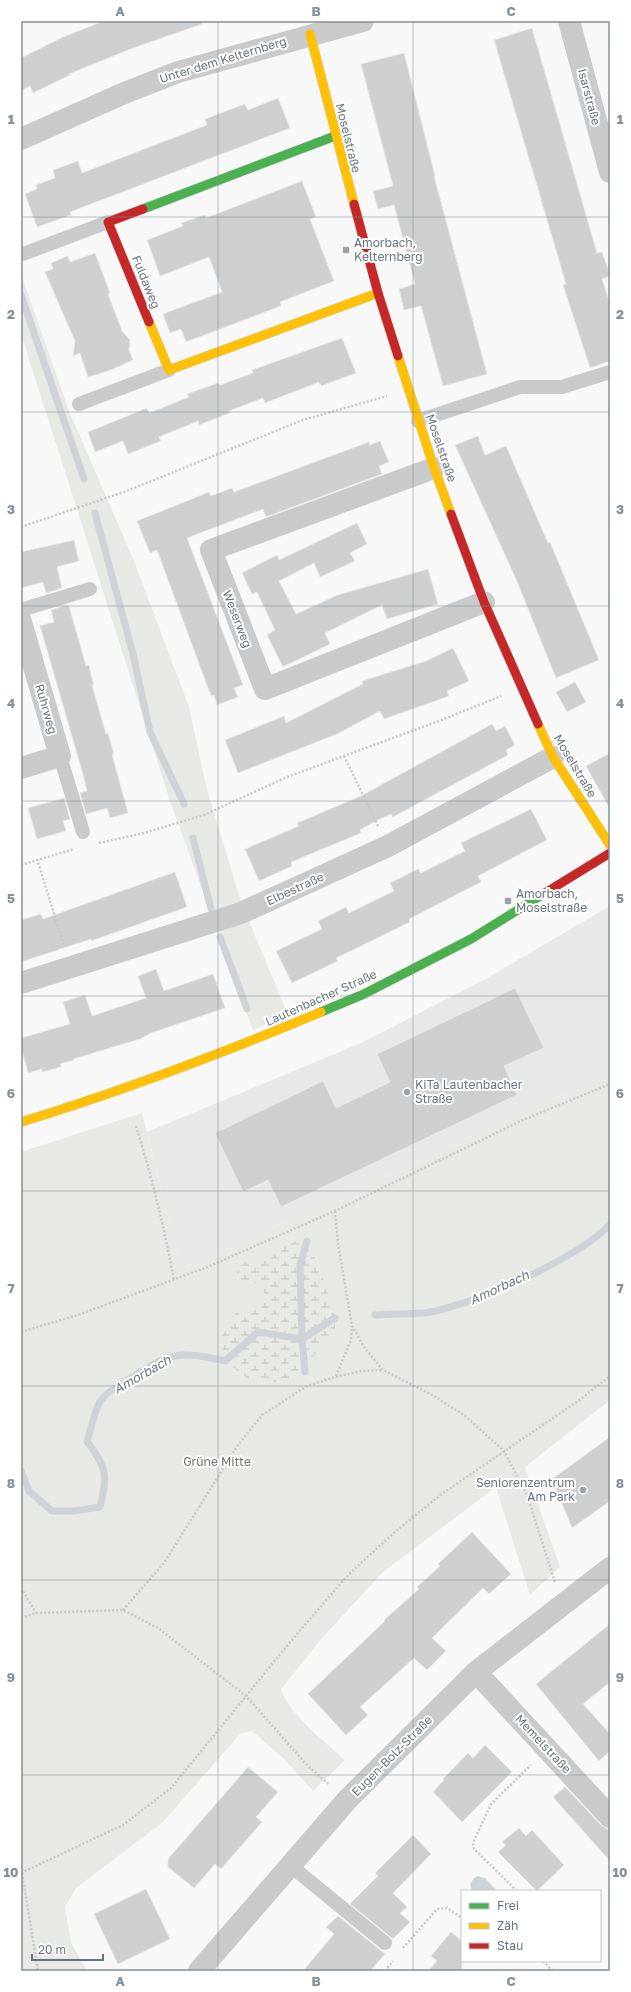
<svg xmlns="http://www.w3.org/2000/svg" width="631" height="1992" viewBox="0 0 631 1992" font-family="'Golos Text',sans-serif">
<defs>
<pattern id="wetland-marsh" width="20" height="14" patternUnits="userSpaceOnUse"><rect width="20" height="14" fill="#e7e9e5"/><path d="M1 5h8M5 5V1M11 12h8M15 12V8" fill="none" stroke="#bfc1bf"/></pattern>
</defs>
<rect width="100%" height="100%" fill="#f8f8f8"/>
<!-- built -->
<polygon fill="#e7e8e8" points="610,906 610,1070 608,1074 182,1269 147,1132 361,1043 482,981"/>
<!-- green -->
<g fill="#e7e9e5">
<polygon points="21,274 69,411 134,561 189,707 206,786 241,902 288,1015 253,1030 169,798 21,334"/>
<path d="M610,1070v330l-85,67 35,100 -30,28 -34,-108 -113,85 -60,65 -42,52c7,24 45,54 64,71l-32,31 -29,-32 -32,-28 -11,2 -79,90 -86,65 -11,19 6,36 16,28h-66v-819l121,-39 40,156 426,-195z"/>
</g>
<!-- wetland -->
<polygon fill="url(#wetland-marsh)" points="307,1241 321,1271 335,1318 335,1332 327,1343 290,1378 272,1383 247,1378 225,1361 221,1339 234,1314 254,1307 265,1294 258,1283 236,1281 238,1268 249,1259 258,1259 287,1243"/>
<!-- water -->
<polygon fill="#cdd3d6" points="478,1876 485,1878 497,1891 472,1891 470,1884 474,1878"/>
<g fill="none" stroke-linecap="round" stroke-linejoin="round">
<!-- stream -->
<g stroke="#cdd3d6" stroke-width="7">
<polyline points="21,295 84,479"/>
<polyline points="95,513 133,654 150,732 184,804"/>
<polyline points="193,838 211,909"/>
<polyline points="220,937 247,1009"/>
<path d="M375,1315c17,-1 33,-1 49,-2 43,-5 158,-56 186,-89"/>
<polyline points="305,1372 302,1339 300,1265 307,1241"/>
<path d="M21,1471l8,20 23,20h22l26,-4c8,-34 7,-37 -13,-66 4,-11 8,-33 14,-41 6,-8 18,-15 27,-20 41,-27 49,-30 97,-19l33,-29 44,7 33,-21"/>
</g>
</g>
<!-- building -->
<g fill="#cdcfd0" stroke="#e8e8e8">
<polygon points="104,21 202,21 202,24 133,48 69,74 70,75 33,93 30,86 21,91 21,58 63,37"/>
<polygon points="532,28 597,253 602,252 610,274 610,276 602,279 610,303 610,361 590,368 563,285 566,284 494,40"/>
<polygon points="404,53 435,176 434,176 487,374 443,386 421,306 404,310 399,289 415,284 394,205 378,209 373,191 393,186 361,64"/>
<polygon points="278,98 290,128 70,212 71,215 37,227 25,194 37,189 36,185 55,178 53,170 78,161 82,173 207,125 205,119 245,104 248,110"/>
<polygon points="302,181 316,217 310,219 334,281 280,302 281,306 186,342 181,329 170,333 163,314 222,292 209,257 160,276 147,240 183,226 181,223 205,215 206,218"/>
<polygon points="95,253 110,293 108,294 122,331 130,340 129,350 133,360 111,370 88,377 80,353 73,356 75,341 45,272 53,269 51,263 68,256 70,262"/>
<polygon points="342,338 356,373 321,386 319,382 265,403 263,398 229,411 230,413 199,425 198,421 159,437 161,441 128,454 123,441 95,452 88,432 147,408 149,413 189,397 187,394 218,383 220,385 253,373 252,370"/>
<polygon points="478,436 485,455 506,446 548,543 550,542 599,660 556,678 516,579 455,445"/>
<polygon points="380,441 389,462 379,466 382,474 266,517 263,509 187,538 243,685 234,688 238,697 217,705 214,695 211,696 157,550 150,553 137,521 209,492 211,496 232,488 234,492 369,442 370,445"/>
<polygon points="357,523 367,544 350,553 355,561 320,577 314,563 279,581 296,614 338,595 428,569 438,604 387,619 382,605 325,633 330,644 283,667 267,635 275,630 257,592 252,594 242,573 277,555 279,560"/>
<polygon points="74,540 79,561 57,567 62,588 46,593 43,582 21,588 21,552"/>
<polygon points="66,605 69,606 86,666 89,665 91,675 94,685 92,685 106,734 108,733 114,754 112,754 128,813 110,818 107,808 86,814 80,793 87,791 82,771 40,626 54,622 51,610"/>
<polygon points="453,648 469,681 447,691 449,696 384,719 380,711 337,734 238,773 225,740 284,716 286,723 363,684 362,681 426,661"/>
<polygon points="575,682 586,702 567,712 556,692"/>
<polygon points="492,724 496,731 505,726 515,745 506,750 508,755 393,817 391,814 376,821 360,830 361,833 291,862 292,866 259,881 245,849 299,826 297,823 361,796"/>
<polygon points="610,753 610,809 586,766"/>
<polygon points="64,798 70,819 63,821 66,831 37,839 28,808"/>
<polygon points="531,809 547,840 478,876 481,882 409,919 410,922 336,958 338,961 292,983 276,951 322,929 318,921 346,907 349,913 394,891 390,883 418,869 421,873 465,851 461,843"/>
<polygon points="175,872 187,907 91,941 91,939 21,962 21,920 41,914 43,919"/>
<polygon points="156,969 164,991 213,974 225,1008 151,1033 140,1039 73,1059 74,1060 60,1064 61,1067 42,1072 42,1069 28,1073 21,1047 21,1038 70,1024 63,1002 85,995 92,1016 146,998 138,976"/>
<polygon points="515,988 544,1048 504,1066 517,1095 281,1207 268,1180 243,1192 215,1133 323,1081 336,1108 390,1082 377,1054"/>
<polygon points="610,1437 610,1501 572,1528 552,1479"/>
<polygon points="472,1532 511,1574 489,1594 483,1588 432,1638 446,1651 427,1670 414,1658 360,1707 368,1715 346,1735 308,1694 385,1621 384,1620 419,1589 417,1587 440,1566 438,1564"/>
<polygon points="610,1624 610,1682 583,1704 610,1734 610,1751 599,1761 536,1684"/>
<polygon points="485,1745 512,1772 462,1822 433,1792 444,1780 443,1779 468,1753 473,1758"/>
<polygon points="248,1767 278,1792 256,1817 262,1822 221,1869 215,1864 194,1888 168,1867 168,1859"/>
<polygon points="565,1787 601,1825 610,1831 610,1861 553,1797"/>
<polygon points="519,1828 526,1836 532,1830 564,1865 537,1891 498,1852 506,1845 502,1842"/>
<polygon points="413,1835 431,1854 393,1893 407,1907 400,1913 410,1922 393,1939 350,1904 378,1876 375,1873"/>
<polygon points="146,1889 170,1939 118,1964 94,1914"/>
<polygon points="338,1916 385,1954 370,1971 303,1971 334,1934 326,1927"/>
<polygon points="451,1932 462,1941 462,1971 428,1971 437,1961 431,1956"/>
</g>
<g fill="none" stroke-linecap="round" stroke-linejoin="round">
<!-- fast casing -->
<g stroke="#d4d5d5" stroke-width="10">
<g id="fast">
<polyline points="143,209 335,136"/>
<polyline points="321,1012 364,994 471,939 545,893"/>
</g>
</g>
<!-- slow casing -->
<g stroke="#d4d5d5" stroke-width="10">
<g id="slow">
<polyline points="310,34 354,204"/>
<polyline points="149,322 169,370 378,293"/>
<polyline points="398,356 434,468 451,514"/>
<polyline points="538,724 553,757 610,845"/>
<path d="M21,1122c101,-31 202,-69 300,-110"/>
</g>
</g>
<!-- jam casing -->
<g stroke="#d4d5d5" stroke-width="10">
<g id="jam">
<polyline points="354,204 378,293 398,356"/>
<polyline points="143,209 108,222 149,322"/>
<polyline points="451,514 484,602 538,724"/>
<polyline points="545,893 610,853"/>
</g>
</g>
<!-- path -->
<g stroke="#c7c8c9" stroke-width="2.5" stroke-dasharray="2 2" stroke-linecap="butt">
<polyline points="21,527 124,492 303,420 387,396"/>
<polyline points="344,756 378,826"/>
<polyline points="99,843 144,833 204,815 287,777 439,721 501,696"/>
<polyline points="37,859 64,946"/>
<polyline points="21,865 74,849"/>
<path d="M136,1126c16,51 28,101 38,154"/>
<polyline points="335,1211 338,1243 352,1326 364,1347 383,1370 434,1396 464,1415 504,1451 527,1495 555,1582"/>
<polyline points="21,1332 78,1315 205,1268 335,1211 523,1120 610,1084"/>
<polyline points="336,1376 351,1340 352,1326"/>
<polyline points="21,1588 36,1613"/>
<polyline points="123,1610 164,1563 238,1445 262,1415 307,1386 335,1377 361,1371 383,1370"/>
<polyline points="21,1618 36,1613 123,1610 158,1628 246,1696 308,1766 330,1785"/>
<polyline points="21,1873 123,1825 171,1788 291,1641 348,1575 396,1531 443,1493 581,1399 610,1376"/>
<polyline points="22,1873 38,1971"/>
<polyline points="517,1891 474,1849 473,1843 491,1804 531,1765"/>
<polyline points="403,1948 437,1909 447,1908 462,1918"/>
<polyline points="543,1961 553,1971"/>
<polyline points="385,1971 393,1961"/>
<polyline points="609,1971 610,1971"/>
</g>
<!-- lane -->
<g stroke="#c9cacb" stroke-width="14">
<polyline points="23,254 108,222"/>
<polyline points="79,404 169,370"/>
<polyline points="418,421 520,387 562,387 610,372"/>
<polyline points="21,610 90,589"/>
<polyline points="60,756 83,832"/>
<polyline points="291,1866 385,1943"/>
</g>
<!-- street -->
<g stroke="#c9cacb" stroke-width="22">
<polyline points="569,21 610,172"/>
<polyline points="21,139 122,94 178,72 363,21"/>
<polyline points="434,468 211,550 265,689 484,602"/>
<polyline points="21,622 60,756 21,768"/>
<polyline points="21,983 241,913 388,846 553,757"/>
<polyline points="476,1672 610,1817"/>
<polyline points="199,1971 347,1800 476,1672 610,1568"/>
</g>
<!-- fast -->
<use href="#fast" stroke="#4caf50" stroke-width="9"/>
<!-- slow -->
<use href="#slow" stroke="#ffc107" stroke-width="9"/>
<!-- jam -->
<use href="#jam" stroke="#c62828" stroke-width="9"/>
</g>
<!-- grid -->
<path fill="none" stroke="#859098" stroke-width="1" stroke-opacity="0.55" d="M218,21v1950M413,21v1950M21,217h589M21,412h589M21,606h589M21,801h589M21,996h589M21,1191h589M21,1386h589M21,1580h589M21,1775h589"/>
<!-- markers -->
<g fill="#99a2a9" stroke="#fff" stroke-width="1.5">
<rect x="342" y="246" width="8" height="8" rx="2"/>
<rect x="504" y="897" width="8" height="8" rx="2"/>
<circle cx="407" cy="1092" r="4"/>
<circle cx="583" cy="1490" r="4"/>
</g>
<g text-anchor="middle" stroke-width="4" stroke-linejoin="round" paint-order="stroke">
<!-- street labels -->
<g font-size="12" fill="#66747e" stroke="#fff">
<text transform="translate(223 60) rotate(-17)" y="4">Unter dem Kelternberg</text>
<text transform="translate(589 97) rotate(75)" y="4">Isarstraße</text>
<text transform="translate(348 138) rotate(76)" y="4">Moselstraße</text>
<text transform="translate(146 282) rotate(68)" y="4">Fuldaweg</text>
<text transform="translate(441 448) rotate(71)" y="4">Moselstraße</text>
<text transform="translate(237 619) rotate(69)" y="4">Weserweg</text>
<text transform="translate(46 709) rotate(74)" y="4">Ruhrweg</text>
<text transform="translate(575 766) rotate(59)" y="4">Moselstraße</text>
<text transform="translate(295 889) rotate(-25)" y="4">Elbestraße</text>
<text transform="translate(321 998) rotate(-24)" y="4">Lautenbacher Straße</text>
<text transform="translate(543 1744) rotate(47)" y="4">Memelstraße</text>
<text transform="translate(392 1756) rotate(-45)" y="4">Eugen-Bolz-Straße</text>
</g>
<!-- poi labels -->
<g font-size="12" fill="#66747e" stroke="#fff" text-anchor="start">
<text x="354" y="247">Amorbach,<tspan x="354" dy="14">Kelternberg</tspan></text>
<text x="516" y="898">Amorbach,<tspan x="516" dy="14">Moselstraße</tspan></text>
<text x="415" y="1089">KiTa Lautenbacher<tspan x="415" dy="14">Straße</tspan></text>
<text x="575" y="1487" text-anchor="end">Seniorenzentrum<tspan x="575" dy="14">Am Park</tspan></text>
</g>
<!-- park labels -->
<g font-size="12" fill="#687765" stroke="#fff">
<text x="217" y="1466">Grüne Mitte</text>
</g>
<!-- water labels -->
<g font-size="13" font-style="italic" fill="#67787f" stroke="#fff">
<text transform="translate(499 1287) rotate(-25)" y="5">Amorbach</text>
<text transform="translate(142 1374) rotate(-30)" y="5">Amorbach</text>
</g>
</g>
<!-- border -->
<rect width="631" height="1992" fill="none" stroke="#ffffff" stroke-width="44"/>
<!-- legend -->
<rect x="461" y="1890" width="140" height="72" fill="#ffffff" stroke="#c2c7cb"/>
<rect x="469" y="1903" width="20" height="6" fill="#4caf50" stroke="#c2c7cb"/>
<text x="497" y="1910" font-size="12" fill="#66747e">Frei</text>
<rect x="469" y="1923" width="20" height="6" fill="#ffc107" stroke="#c2c7cb"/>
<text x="497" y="1930" font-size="12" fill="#66747e">Zäh</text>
<rect x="469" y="1943" width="20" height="6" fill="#c62828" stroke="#c2c7cb"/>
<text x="497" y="1950" font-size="12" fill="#66747e">Stau</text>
<!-- scale -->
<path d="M32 1954v6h71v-6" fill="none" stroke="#66747e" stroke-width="2"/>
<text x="38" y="1954" font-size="12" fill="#66747e" stroke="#ffffff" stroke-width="3" paint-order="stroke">20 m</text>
<rect x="22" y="22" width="587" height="1948" fill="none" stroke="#859098" stroke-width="1.5"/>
<g font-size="13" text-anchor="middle" font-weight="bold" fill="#859098">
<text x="120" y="16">A</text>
<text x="316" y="16">B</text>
<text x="511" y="16">C</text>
<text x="11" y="124">1</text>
<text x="620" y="124">1</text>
<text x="11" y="319">2</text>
<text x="620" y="319">2</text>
<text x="11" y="514">3</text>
<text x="620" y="514">3</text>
<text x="11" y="708">4</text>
<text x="620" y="708">4</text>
<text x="11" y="903">5</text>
<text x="620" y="903">5</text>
<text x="11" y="1098">6</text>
<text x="620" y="1098">6</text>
<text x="11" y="1293">7</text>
<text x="620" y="1293">7</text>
<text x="11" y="1488">8</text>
<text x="620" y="1488">8</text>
<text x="11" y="1682">9</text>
<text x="620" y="1682">9</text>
<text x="11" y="1877">10</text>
<text x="620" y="1877">10</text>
<text x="120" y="1986">A</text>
<text x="316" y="1986">B</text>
<text x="511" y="1986">C</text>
</g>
</svg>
